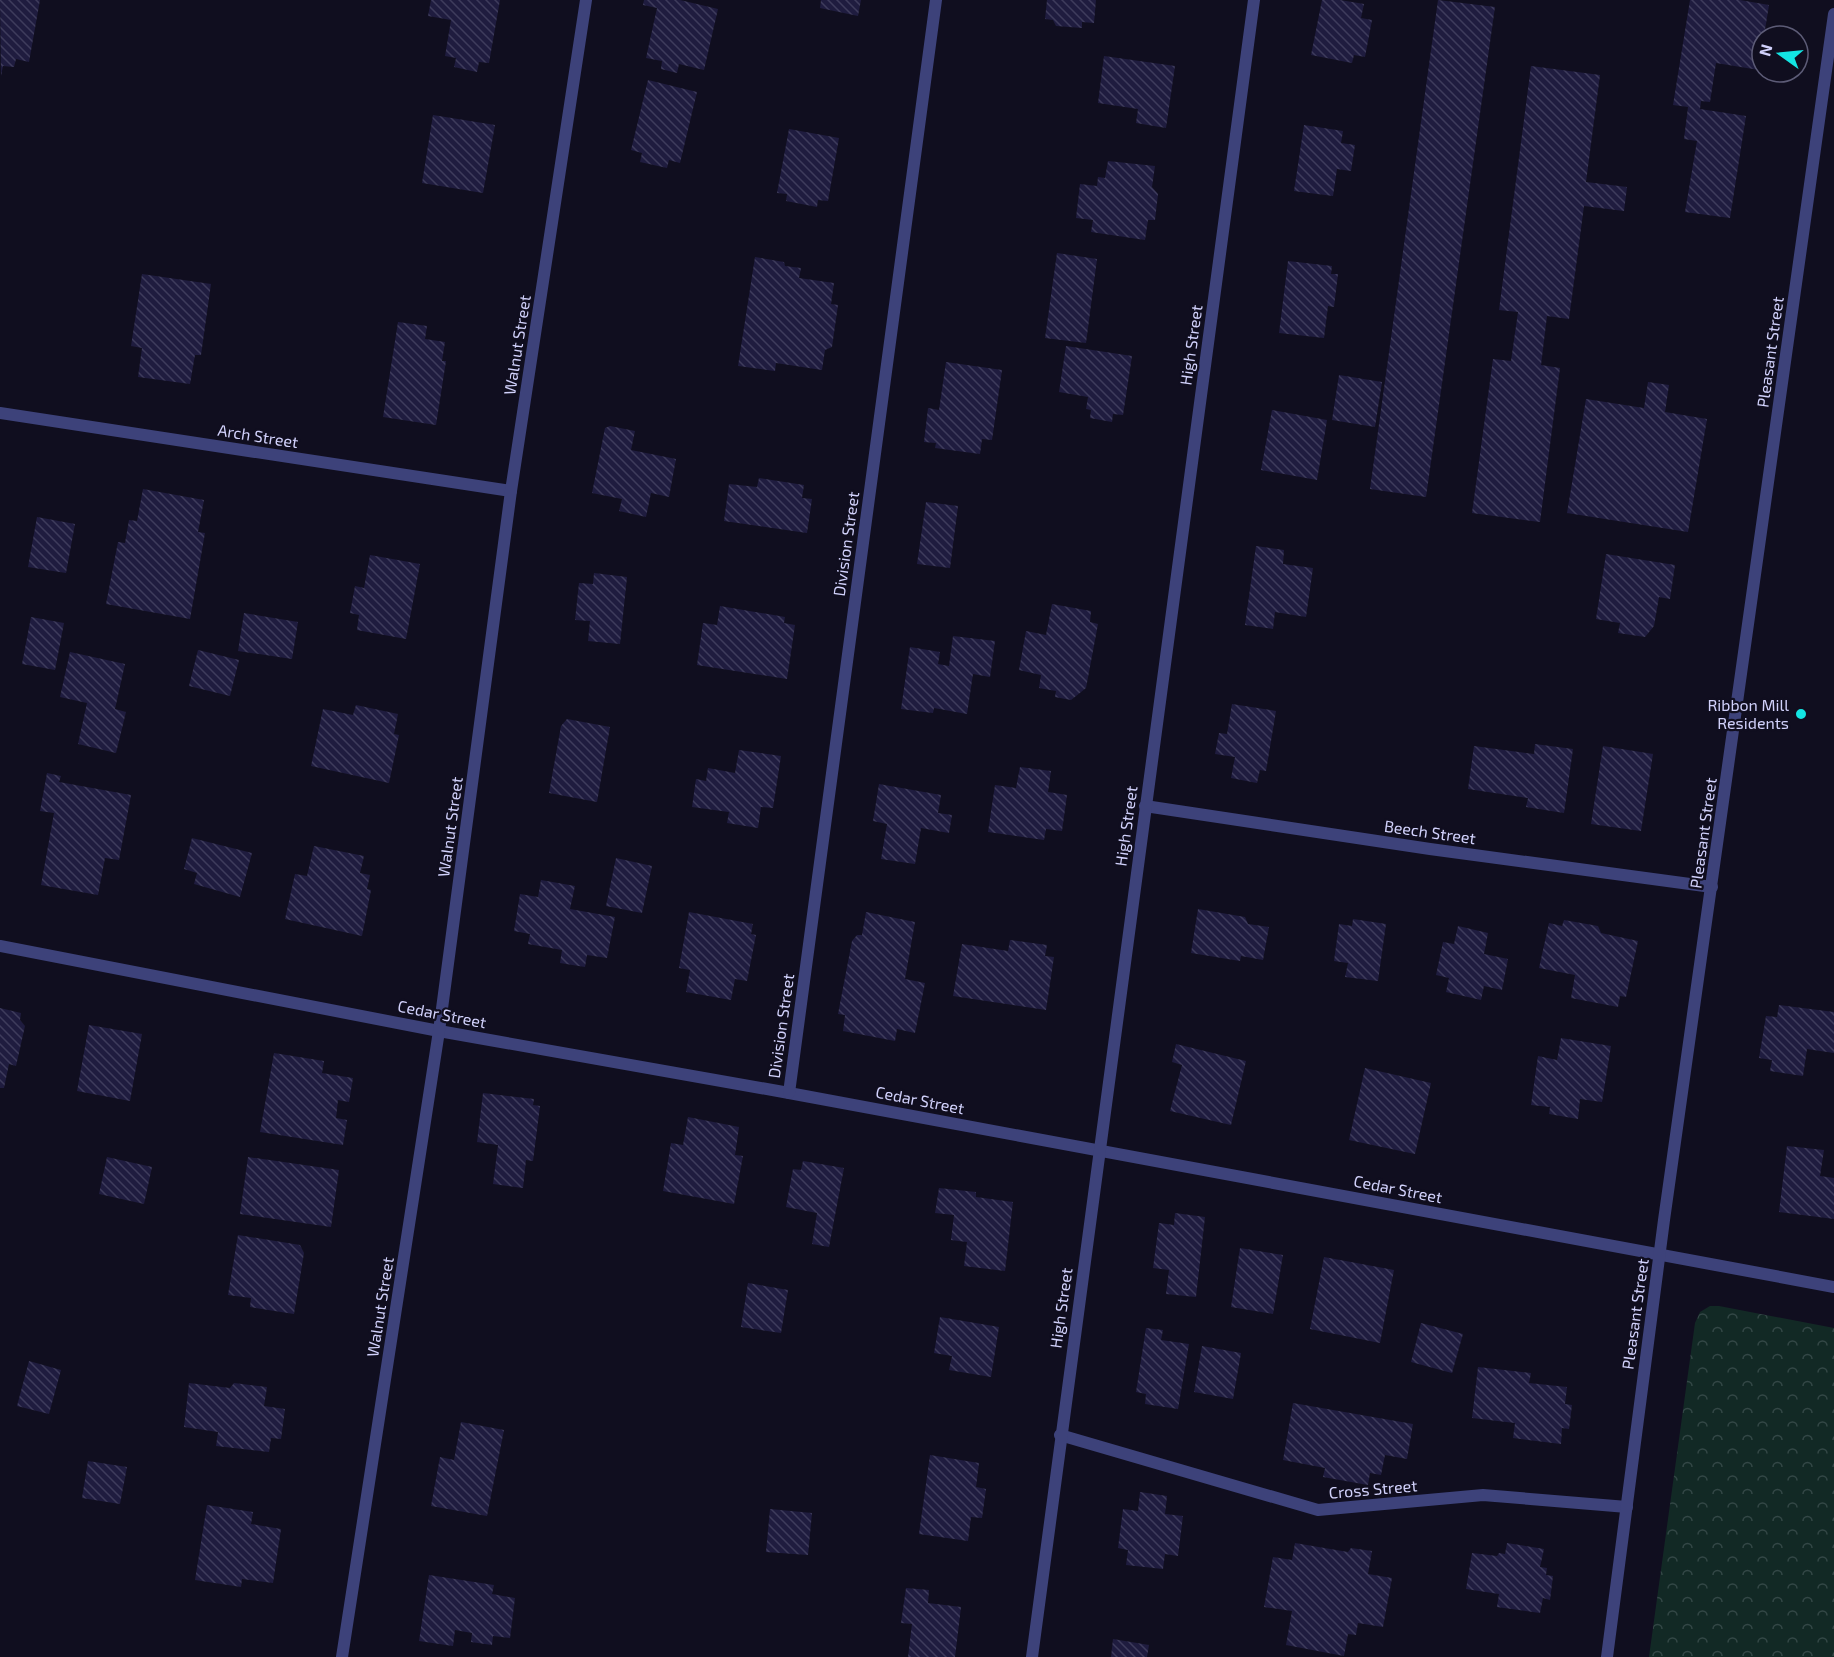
<svg xmlns="http://www.w3.org/2000/svg" width="1834" height="1657" viewBox="0 0 1834 1657" font-family="'Exo 2',sans-serif">
<defs>
<pattern id="forest-crowns" width="20" height="18" patternUnits="userSpaceOnUse" patternTransform="scale(1.5)"><rect width="20" height="18" fill="#122925"/><path d="M2 6a3 3 0 1 1 6 0M12 15a3 3 0 1 1 6 0" fill="none" stroke="#334746"/></pattern>
<pattern id="building-back-hatch" width="6" height="6" patternUnits="userSpaceOnUse" patternTransform="scale(1.5)"><rect width="6" height="6" fill="#1f1c3f"/><path d="M-1 5l2 2M0 0l6 6M5-1l2 2" fill="none" stroke="#3e3c5c"/></pattern>
</defs>
<rect width="100%" height="100%" fill="#100e1f"/>
<!-- forest -->
<polygon fill="url(#forest-crowns)" points="1710,1306 1719,1306 1834,1328 1834,1657 1649,1657 1695,1323 1700,1312"/>
<!-- building -->
<g fill="url(#building-back-hatch)">
<polygon points="0,0 40,0 29,62 16,59 14,67 3,66 1,76"/>
<polygon points="431,0 500,0 489,63 479,62 477,72 454,67 456,58 445,56 451,20 428,16"/>
<polygon points="644,0 680,0 718,9 704,70 679,64 677,73 661,69 662,61 646,58 657,8 643,5"/>
<polygon points="821,0 861,0 858,16 820,8"/>
<polygon points="1047,0 1096,0 1094,23 1082,22 1082,28 1056,26 1053,20 1045,19"/>
<polygon points="1322,0 1340,0 1364,4 1361,18 1372,20 1365,57 1354,55 1352,63 1311,55"/>
<polygon points="1438,0 1495,7 1426,497 1370,489"/>
<polygon points="1690,0 1740,0 1769,5 1764,36 1762,36 1759,70 1716,63 1710,102 1701,101 1700,109 1746,116 1730,218 1685,212 1697,141 1684,139 1688,107 1673,105"/>
<polygon points="1104,56 1175,66 1166,128 1136,123 1138,109 1098,103"/>
<polygon points="1531,66 1600,75 1586,182 1627,187 1624,211 1584,206 1569,319 1547,316 1541,365 1560,368 1540,522 1472,513 1493,359 1511,361 1518,312 1499,310"/>
<polygon points="648,80 697,92 680,163 669,160 667,168 640,162 642,153 631,150"/>
<polygon points="433,115 495,125 483,193 422,183"/>
<polygon points="1304,125 1343,131 1341,143 1355,145 1351,171 1337,169 1333,196 1294,191"/>
<polygon points="789,129 839,138 828,201 818,200 817,207 786,201 787,194 777,193"/>
<polygon points="1108,161 1155,166 1152,187 1158,194 1155,220 1148,220 1145,240 1091,232 1093,220 1076,218 1080,184 1097,186 1098,177 1105,178"/>
<polygon points="1057,253 1097,259 1086,343 1045,338"/>
<polygon points="755,257 784,262 785,266 801,268 799,278 834,283 831,304 838,305 832,347 825,350 822,370 776,363 775,371 738,366"/>
<polygon points="1288,261 1332,266 1331,274 1338,274 1334,307 1328,306 1324,338 1279,333"/>
<polygon points="142,274 211,284 201,355 195,355 190,384 138,377 142,348 131,346"/>
<polygon points="398,322 427,326 425,339 445,342 442,361 446,361 436,425 383,417"/>
<polygon points="1066,346 1132,356 1123,415 1113,414 1112,422 1090,418 1091,410 1086,409 1088,397 1059,392"/>
<polygon points="946,362 1002,370 992,440 982,439 980,454 935,448 936,443 924,442 928,408 939,410"/>
<polygon points="1339,375 1382,382 1375,427 1332,420"/>
<polygon points="1648,382 1669,385 1665,412 1707,419 1688,532 1567,513 1586,399 1644,408"/>
<polygon points="1272,410 1327,420 1317,480 1261,470"/>
<polygon points="610,426 635,431 631,450 676,459 669,497 651,493 646,517 619,511 622,499 592,493 605,428"/>
<polygon points="759,478 804,485 802,498 812,499 807,533 724,521 729,484 757,487"/>
<polygon points="143,489 204,500 198,532 205,533 190,619 106,604 118,542 125,543 129,520 137,521"/>
<polygon points="926,502 958,506 950,568 917,564"/>
<polygon points="37,517 75,524 66,573 28,567"/>
<polygon points="1256,546 1284,550 1283,564 1313,568 1306,617 1275,612 1273,629 1245,625"/>
<polygon points="1606,554 1675,565 1670,599 1659,597 1654,626 1645,637 1618,633 1620,623 1596,619"/>
<polygon points="370,555 420,564 406,639 357,630 359,615 350,613 355,586 364,588"/>
<polygon points="594,573 627,577 620,644 588,641 590,621 575,620 579,583 593,584"/>
<polygon points="1052,604 1091,611 1090,622 1098,624 1086,688 1071,700 1055,697 1056,691 1039,688 1041,675 1019,670 1026,631 1046,635"/>
<polygon points="720,606 785,617 784,623 795,625 787,679 697,665 703,623 717,625"/>
<polygon points="244,613 298,622 292,659 238,651"/>
<polygon points="31,617 64,623 55,670 22,664"/>
<polygon points="953,636 995,641 990,677 973,674 967,714 934,708 933,713 901,709 910,647 940,652 938,664 949,666"/>
<polygon points="198,650 239,660 230,696 189,686"/>
<polygon points="70,652 125,664 115,709 126,712 116,753 78,744 87,703 60,697"/>
<polygon points="1232,704 1276,711 1266,771 1260,770 1257,783 1231,778 1235,757 1215,754 1219,733 1227,734"/>
<polygon points="356,705 398,714 394,734 399,735 389,783 311,766 323,709 353,715"/>
<polygon points="567,719 610,727 597,802 549,793 561,726"/>
<polygon points="1535,744 1573,749 1564,813 1526,807 1528,798 1468,789 1474,746 1534,754"/>
<polygon points="1603,746 1653,754 1641,831 1591,824"/>
<polygon points="739,750 781,756 773,808 761,807 758,828 727,823 729,812 692,807 696,779 706,781 708,768 735,773"/>
<polygon points="1020,767 1051,771 1048,792 1067,795 1062,831 1046,829 1044,840 988,832 995,785 1016,788"/>
<polygon points="47,773 61,776 59,782 131,795 119,860 105,858 98,895 41,885 54,813 40,811"/>
<polygon points="879,784 941,795 938,813 952,815 949,833 921,828 915,864 881,859 887,824 873,821"/>
<polygon points="192,838 252,853 240,897 194,884 197,873 184,869"/>
<polygon points="314,846 364,856 360,873 370,875 367,889 371,890 362,936 285,919 295,874 307,876"/>
<polygon points="616,858 652,866 642,913 606,906"/>
<polygon points="541,880 575,886 570,909 615,917 607,958 587,955 585,967 560,963 562,950 528,944 530,934 514,931 520,894 538,897"/>
<polygon points="1198,909 1245,917 1248,924 1269,927 1263,960 1241,956 1240,961 1191,953"/>
<polygon points="689,912 753,924 751,934 756,935 747,981 735,979 731,1000 686,992 690,970 679,968"/>
<polygon points="866,912 915,922 905,979 925,983 915,1033 897,1029 895,1041 843,1031 845,1015 838,1014 852,941 857,935 862,935"/>
<polygon points="1353,919 1386,924 1378,981 1345,977 1348,963 1334,961 1339,924 1352,926"/>
<polygon points="1564,920 1598,926 1601,933 1638,941 1626,997 1620,996 1618,1007 1571,998 1575,975 1539,968 1549,923 1562,926"/>
<polygon points="1458,926 1488,933 1484,954 1508,959 1502,990 1484,986 1481,1000 1446,992 1449,978 1436,975 1443,942 1454,944"/>
<polygon points="1010,940 1047,945 1045,956 1054,957 1046,1010 953,996 962,944 1008,951"/>
<polygon points="1779,1005 1834,1012 1834,1053 1807,1049 1803,1076 1770,1071 1772,1060 1759,1058 1766,1016 1777,1017"/>
<polygon points="0,1008 21,1013 20,1020 25,1026 16,1066 9,1064 4,1088 0,1088"/>
<polygon points="89,1025 142,1034 130,1101 77,1091"/>
<polygon points="1561,1038 1611,1046 1602,1102 1580,1099 1578,1119 1549,1114 1550,1107 1531,1105 1538,1056 1557,1060"/>
<polygon points="1176,1044 1246,1061 1231,1125 1170,1111 1182,1065 1172,1062"/>
<polygon points="274,1053 324,1061 322,1073 353,1078 349,1102 338,1100 336,1118 347,1120 343,1145 260,1132"/>
<polygon points="1365,1068 1431,1083 1415,1154 1349,1140"/>
<polygon points="483,1093 534,1099 533,1105 540,1106 533,1161 526,1160 523,1188 493,1184 498,1145 477,1142"/>
<polygon points="688,1117 739,1127 735,1155 743,1156 734,1204 663,1191 671,1143 683,1145"/>
<polygon points="1787,1146 1824,1150 1820,1176 1834,1178 1834,1219 1779,1212"/>
<polygon points="107,1157 152,1167 144,1204 99,1194"/>
<polygon points="248,1157 339,1170 331,1227 240,1214"/>
<polygon points="803,1161 844,1168 829,1247 812,1244 817,1213 786,1207 793,1169 801,1170"/>
<polygon points="939,1188 976,1192 976,1197 1013,1202 1005,1271 964,1266 967,1242 951,1240 954,1215 935,1213"/>
<polygon points="1175,1213 1205,1217 1196,1297 1166,1294 1169,1270 1153,1268 1159,1223 1174,1225"/>
<polygon points="238,1235 300,1245 304,1253 294,1314 250,1307 251,1298 228,1295"/>
<polygon points="1240,1248 1283,1255 1273,1314 1231,1307"/>
<polygon points="1324,1257 1394,1270 1380,1343 1310,1329"/>
<polygon points="748,1283 788,1290 781,1333 741,1327"/>
<polygon points="940,1317 999,1327 991,1377 949,1370 952,1356 934,1353"/>
<polygon points="1421,1323 1463,1334 1452,1373 1411,1362"/>
<polygon points="1146,1328 1163,1330 1161,1340 1189,1344 1178,1409 1145,1404 1146,1394 1136,1392"/>
<polygon points="1202,1346 1241,1353 1233,1399 1194,1392"/>
<polygon points="29,1361 61,1370 49,1414 17,1406"/>
<polygon points="1478,1367 1531,1373 1529,1383 1567,1387 1565,1404 1572,1405 1569,1429 1562,1428 1561,1444 1513,1438 1515,1423 1472,1418"/>
<polygon points="189,1383 230,1388 234,1383 267,1387 264,1406 285,1409 281,1439 271,1438 269,1452 216,1446 218,1432 184,1427"/>
<polygon points="1293,1403 1413,1424 1407,1459 1385,1455 1381,1475 1370,1473 1368,1485 1323,1477 1325,1468 1283,1460"/>
<polygon points="461,1422 504,1430 487,1516 431,1506 440,1457 454,1460"/>
<polygon points="930,1455 979,1463 976,1487 986,1489 982,1518 971,1517 968,1541 919,1534"/>
<polygon points="88,1461 127,1467 120,1504 82,1498"/>
<polygon points="1140,1492 1167,1496 1165,1514 1183,1516 1178,1556 1165,1554 1163,1569 1126,1565 1128,1550 1118,1548 1123,1509 1138,1511"/>
<polygon points="207,1505 253,1512 251,1524 281,1529 273,1583 242,1579 241,1587 195,1580"/>
<polygon points="770,1509 812,1513 808,1555 766,1552"/>
<polygon points="1295,1543 1348,1552 1351,1548 1372,1551 1368,1574 1392,1578 1383,1627 1358,1623 1356,1635 1348,1634 1344,1656 1286,1645 1292,1611 1264,1607 1273,1557 1292,1560"/>
<polygon points="1507,1543 1544,1549 1540,1567 1547,1568 1546,1575 1553,1576 1550,1600 1543,1598 1540,1613 1497,1607 1499,1594 1466,1589 1472,1553 1497,1556 1499,1553 1505,1554"/>
<polygon points="429,1575 494,1585 492,1594 515,1598 510,1638 493,1636 492,1645 471,1642 472,1633 455,1630 453,1646 419,1641"/>
<polygon points="906,1588 929,1590 928,1603 961,1607 955,1657 908,1657 912,1624 901,1623"/>
<polygon points="1113,1639 1149,1645 1147,1657 1111,1657"/>
</g>
<g fill="none" stroke-linecap="round" stroke-linejoin="round">
<!-- minor -->
<g stroke="#3d427a" stroke-width="12">
<polyline points="0,413 511,491"/>
<polyline points="1145,806 1430,849 1712,887"/>
<polyline points="0,946 439,1031 789,1093 1834,1287"/>
<polyline points="789,1093 936,0"/>
<polyline points="1060,1435 1318,1510 1483,1495 1627,1507"/>
<polyline points="342,1657 439,1031 511,491 586,0"/>
<polyline points="1032,1657 1254,0"/>
<polyline points="1607,1657 1664,1220 1834,14"/>
</g>
</g>
<!-- markers -->
<circle fill="#13e5e3" stroke="#100e1f" stroke-width="2" cx="1801" cy="714" r="6"/>
<g text-anchor="middle" stroke-width="4.5" stroke-linejoin="round" paint-order="stroke">
<!-- street labels -->
<g font-size="16" fill="#d1d1fb" stroke="#100e1f">
<text transform="translate(517 345) rotate(-81)" y="6">Walnut Street</text>
<text transform="translate(1191 345) rotate(-82)" y="6">High Street</text>
<text transform="translate(1770 352) rotate(-82)" y="6">Pleasant Street</text>
<text transform="translate(258 436) rotate(9)" y="6">Arch Street</text>
<text transform="translate(846 544) rotate(-82)" y="6">Division Street</text>
<text transform="translate(1126 826) rotate(-82)" y="6">High Street</text>
<text transform="translate(450 827) rotate(-82)" y="6">Walnut Street</text>
<text transform="translate(1430 832) rotate(8)" y="6">Beech Street</text>
<text transform="translate(1703 833) rotate(-82)" y="6">Pleasant Street</text>
<text transform="translate(442 1014) rotate(11)" y="6">Cedar Street</text>
<text transform="translate(781 1026) rotate(-82)" y="6">Division Street</text>
<text transform="translate(920 1100) rotate(11)" y="6">Cedar Street</text>
<text transform="translate(1398 1189) rotate(11)" y="6">Cedar Street</text>
<text transform="translate(380 1307) rotate(-81)" y="6">Walnut Street</text>
<text transform="translate(1061 1308) rotate(-82)" y="6">High Street</text>
<text transform="translate(1635 1314) rotate(-82)" y="6">Pleasant Street</text>
<text transform="translate(1373 1489) rotate(-5)" y="6">Cross Street</text>
</g>
<!-- poi labels -->
<g font-size="16" fill="#d1d1fb" stroke="#100e1f" text-anchor="end">
<text x="1789" y="711">Ribbon Mill<tspan x="1789" dy="18">Residents</tspan></text>
</g>
</g>
<!-- north arrow -->
<g transform="translate(1780 54) rotate(285)"><circle r="28" fill="#100e1f" stroke="#5d5c77" stroke-width="1.5"/>
<path d="M0-4.5L10 22L0 15L-10 22Z" fill="#13e5e3"/>
<text y="-9" font-size="16" font-weight="bold" text-anchor="middle" fill="#d1d1fb">N</text>
</g>
</svg>
